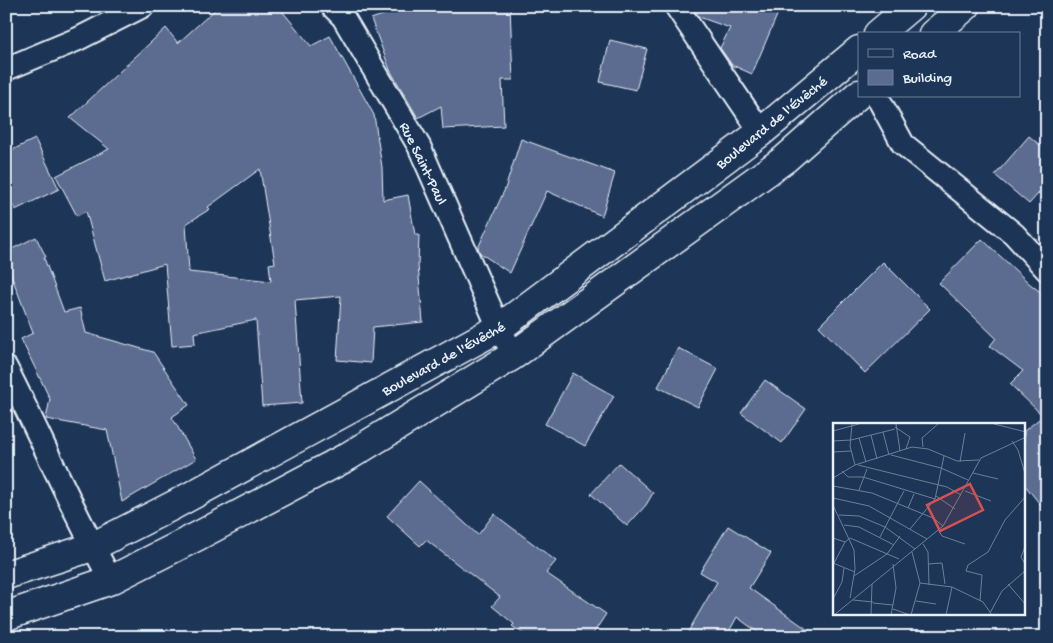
<svg xmlns="http://www.w3.org/2000/svg" width="1053" height="643" viewBox="0 0 1053 643" font-family="'Gochi Hand',sans-serif">
<rect width="100%" height="100%" fill="#1d3557"/>
<filter id="ink" filterUnits="userSpaceOnUse"><feTurbulence type="fractalNoise" baseFrequency=".02" numOctaves="2"/><feDisplacementMap in="SourceGraphic" scale="10" xChannelSelector="R" yChannelSelector="G"/><feConvolveMatrix kernelMatrix="1 2 1 2 8 2 1 2 1" color-interpolation-filters="sRGB"/></filter>
<g filter="url(#ink)">
<!-- building -->
<g fill="#5b6c90" stroke="#e8f1f8" fill-rule="evenodd">
<path d="M219,6h59l33,40 19,-10 44,79 8,52 1,33 25,-5 7,40h4l-1,30 5,57 -50,5 -2,36 -34,-3 4,-64 -46,4 7,103 -40,3 -6,-86 -62,13 1,11 -23,2 -7,-82 -60,17 -19,-70 -9,5 -21,-40 53,-27 -39,-31 96,-90 12,15zM260,169l15,94 -6,1 2,17 -82,-9 -3,-48 24,-15 -2,-2z"/>
<polygon points="409,6 510,6 513,80 502,80 504,126 443,129 441,106 418,118 390,70 371,19"/>
<polygon points="692,6 781,6 752,74 732,65 720,48 730,28 699,17"/>
<polygon points="610,40 647,49 636,90 600,82"/>
<polygon points="1029,136 1047,151 1047,184 1029,204 995,175"/>
<polygon points="35,139 59,189 15,210 6,191 6,153"/>
<polygon points="521,139 615,173 602,216 547,191 510,273 480,253 478,248 505,189"/>
<polygon points="36,237 46,257 44,258 64,312 80,308 86,333 153,352 189,405 172,417 196,459 122,502 107,430 46,419 50,399 21,339 33,333 6,261 6,252"/>
<polygon points="982,239 1030,284 1047,297 1047,513 1024,484 1024,431 1043,416 1010,384 1023,371 990,346 996,338 939,283"/>
<polygon points="883,262 930,309 865,373 819,326"/>
<polygon points="678,348 718,369 698,407 658,387"/>
<polygon points="573,373 614,396 585,446 545,424"/>
<polygon points="765,380 806,409 782,443 741,413"/>
<polygon points="619,463 653,493 646,505 627,526 591,494"/>
<polygon points="419,481 478,535 494,514 556,561 546,573 606,614 591,637 528,637 512,626 514,624 492,606 500,597 426,540 420,546 387,516"/>
<polygon points="728,526 771,553 749,588 818,637 764,637 737,617 726,637 685,637 717,582 700,572"/>
</g>
<g fill="none" stroke-linecap="round" stroke-linejoin="round">
<!-- minor casing -->
<g stroke="#e8f1f8" stroke-width="26">
<g id="minor">
<polyline points="332,6 343,17 419,146 499,328 514,355"/>
<polyline points="676,6 761,132"/>
<polyline points="6,69 78,39 143,6"/>
<polyline points="877,96 903,144 1014,234 1047,270"/>
<path d="M6,368c36,70 66,143 105,212"/>
</g>
</g>
<!-- primary casing -->
<g stroke="#e8f1f8" stroke-width="31">
<g id="primary">
<polyline points="878,34 911,6"/>
<polyline points="933,34 966,6"/>
<polyline points="6,575 92,547 174,505 499,328 761,132 859,50"/>
<polyline points="6,616 111,580 198,536 347,457 514,355 785,159 859,94"/>
</g>
</g>
<!-- minor -->
<use href="#minor" stroke="#1d3557" stroke-width="22"/>
<!-- primary -->
<use href="#primary" stroke="#1d3557" stroke-width="28"/>
</g>
</g>
<g text-anchor="middle" stroke-width="4" stroke-linejoin="round" paint-order="stroke">
<!-- street labels -->
<g font-size="15" fill="#e8f1f8" stroke="#1d3557">
<text transform="translate(771 122) rotate(-39)" y="5">Boulevard de l'Évêché</text>
<text transform="translate(424 163) rotate(64)" y="5">Rue Saint-Paul</text>
<text transform="translate(443 358) rotate(-29)" y="5">Boulevard de l'Évêché</text>
</g>
</g>
<!-- overview -->
<g transform="translate(833 423)">
<rect width="192" height="192" fill="#1d3557"/>
<path fill="none" stroke="#6e8097" stroke-width="1" d="M19,1l-2,22 5,19M63,1l4,27M161,1l32,8M62,4l15,10 -4,12M0,8l26,-7M50,9l6,23M38,12l6,24M26,15l7,24M0,18l18,-1 44,-11M179,18l6,9 8,27M90,24l-1,-9 16,-14M0,29l18,-1M58,32l50,13 27,12M127,39l5,-29M25,42l89,22 14,8M9,48l6,6h15l72,22M140,50l25,6M0,55l22,-13 57,-18 16,2 29,12 22,-1M0,63l39,7 61,25 10,8M26,67l8,-21M132,68l26,10M103,73l19,13M0,75l36,8 58,33M0,82l21,45 1,19 -5,29M75,85l6,-14M6,92l20,1 26,11 30,22M11,102l15,2 35,18M77,106l25,-30 9,-43M106,108l3,5 23,8M47,114l24,-46M0,115l12,4 5,-4 49,21M90,121l5,8 1,33M193,121l-5,13 5,9M79,129l8,31 32,4 31,15 9,13M0,140l22,9M95,141l14,-1 3,21M0,142l12,-23M21,153l33,-22 13,-18M175,161l18,21M0,176l9,-17 2,-14M20,177l20,2M83,178l20,3M147,178l2,-26 -16,-4 2,-6 20,-13 17,-32 21,-24M40,180l20,2M60,186l17,6M157,190l12,-22 24,-21M1,192l109,-89 38,-68 45,-21M38,192l1,-31M58,192l5,-27 -3,-24M78,192l9,-32M113,192l6,-28"/>
<path fill="#da5052" fill-opacity="0.15" stroke="#da5052" stroke-width="2.5" d="M137,61l13,26 -43,21 -13,-26z"/>
<rect width="192" height="192" fill="none" stroke="#e8f1f8" stroke-width="2.5"/>
</g>
<!-- margin -->
<rect width="1053" height="643" fill="none" stroke="#1d3557" stroke-width="25"/>
<rect x="12" y="12" width="1028" height="618" fill="none" stroke="#e8f1f8" stroke-width="2" filter="url(#ink)"/>
<!-- legend -->
<rect x="858" y="32" width="162" height="65" fill="#1d3557" stroke="#6e8097"/>
<rect x="868" y="49" width="25" height="8" fill="#1d3557" stroke="#6e8097"/>
<text x="903" y="58" font-size="15" fill="#e8f1f8">Road</text>
<rect x="868" y="70" width="25" height="15" fill="#5b6c90" stroke="#6e8097"/>
<text x="903" y="82" font-size="15" fill="#e8f1f8">Building</text>
</svg>
